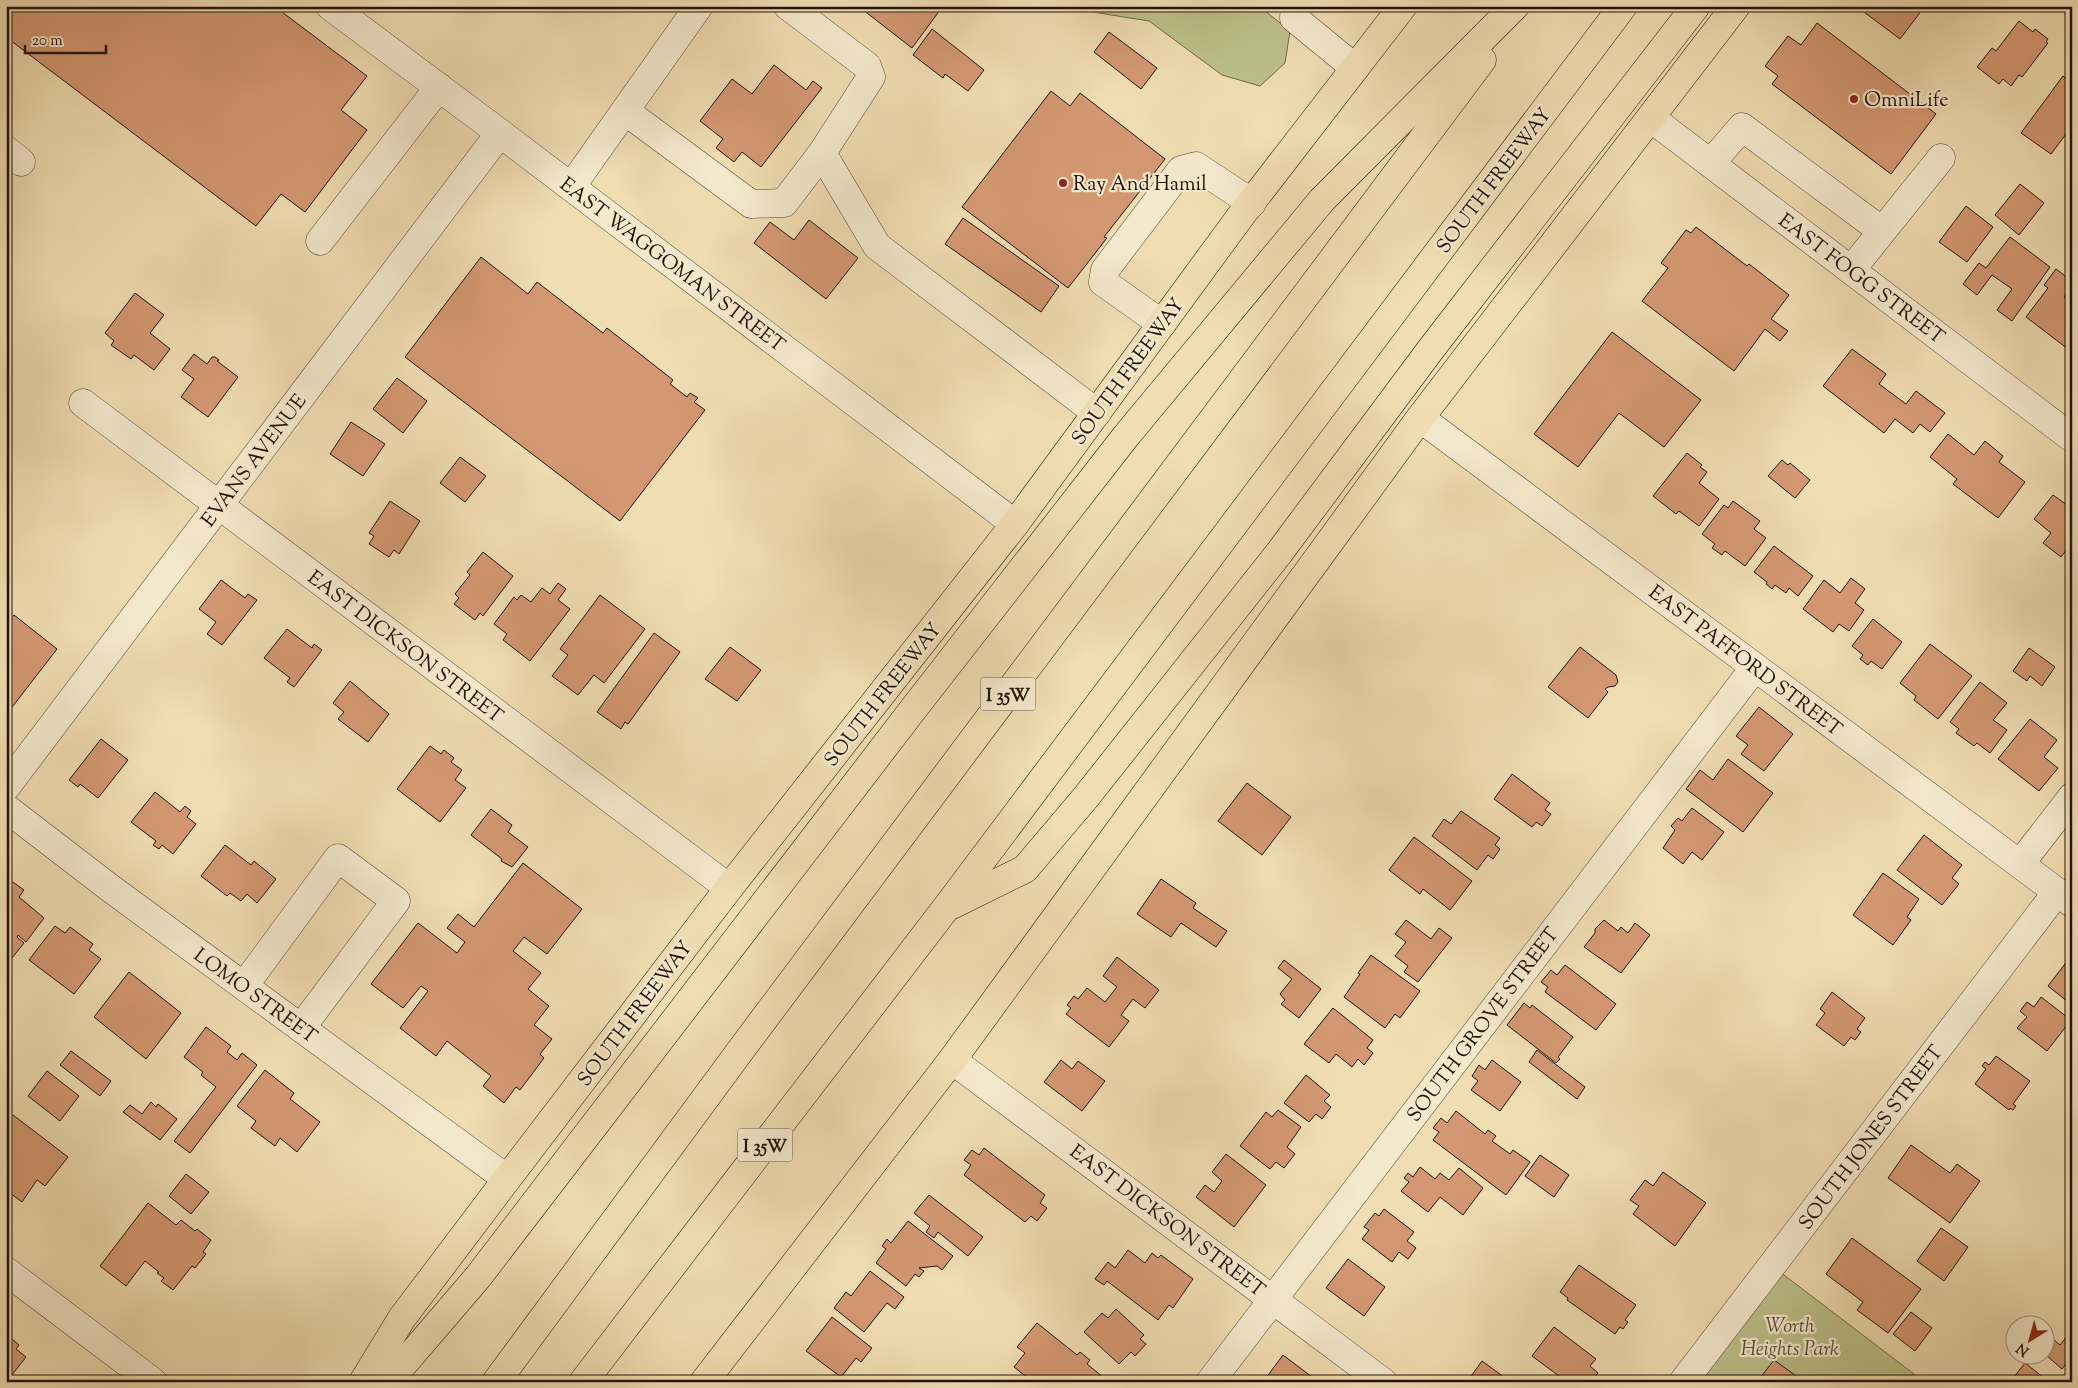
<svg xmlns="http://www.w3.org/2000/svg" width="2078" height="1388" viewBox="0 0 2078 1388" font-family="'Sorts Mill Goudy',serif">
<rect width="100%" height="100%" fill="#f0ddb2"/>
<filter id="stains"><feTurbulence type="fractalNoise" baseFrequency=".004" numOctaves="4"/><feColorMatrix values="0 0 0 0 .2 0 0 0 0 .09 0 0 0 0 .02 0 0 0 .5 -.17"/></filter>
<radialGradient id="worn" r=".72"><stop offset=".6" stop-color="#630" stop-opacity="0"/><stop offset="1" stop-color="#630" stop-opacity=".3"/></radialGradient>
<!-- green -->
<g fill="#bcc08a" stroke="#6f694a">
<polygon points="1055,6 1259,6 1290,31 1285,63 1260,86 1222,75 1149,21"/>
<polygon points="1780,1272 1914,1374 1908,1382 1698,1382"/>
</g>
<!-- building -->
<g fill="#d39872" stroke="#22120b">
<polygon points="6,6 274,6 367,76 341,110 367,130 305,212 281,194 256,226 6,37"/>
<polygon points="858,6 943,6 912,48"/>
<polygon points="1856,6 1925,6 1900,39"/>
<polygon points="2019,21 2033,32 2035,29 2048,39 2046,42 2048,43 2022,77 2019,75 2011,86 2003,79 1999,84 1977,67 1992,48 1996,51"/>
<polygon points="1817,23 1936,114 1891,174 1772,84 1778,76 1765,66 1788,36 1801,45"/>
<polygon points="932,29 984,70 968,91 945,74 943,78 913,55"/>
<polygon points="1109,32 1157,68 1141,89 1094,52"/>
<polygon points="774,65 806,90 813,81 822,88 761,167 742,152 734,162 716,148 723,139 700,121 732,79 752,94"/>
<polygon points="2063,76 2072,83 2072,126 2051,154 2021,133"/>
<polygon points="1051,91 1070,106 1080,93 1165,159 1104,237 1107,238 1068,288 962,207"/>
<polygon points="2020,184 2044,203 2019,235 1995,215"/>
<polygon points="1966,206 1993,227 1967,262 1939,242"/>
<polygon points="963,218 1059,286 1041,312 945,244"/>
<polygon points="809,220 858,258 826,299 754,243 770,222 794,240"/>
<polygon points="1696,227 1747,266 1749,264 1789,295 1771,319 1788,331 1780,341 1765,329 1734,371 1642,301 1668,268 1661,263 1686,230 1691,233"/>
<polygon points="2010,237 2050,267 2012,321 1997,310 2012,289 1992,275 1977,295 1963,284 1979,263 1986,268"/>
<polygon points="481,257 528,294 537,282 603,333 607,328 673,380 670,384 687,397 690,393 698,398 694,402 705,410 620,521 405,357"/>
<polygon points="2056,269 2072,281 2072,287 2064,297 2072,303 2072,343 2068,349 2026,317 2048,288 2044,285"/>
<polygon points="135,293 164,315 150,333 170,349 154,370 134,355 131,359 111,345 114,341 105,333"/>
<polygon points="1612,332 1701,400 1664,447 1619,413 1578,467 1534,434"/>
<polygon points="1852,349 1886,374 1879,384 1906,404 1916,391 1945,413 1930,432 1920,424 1913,433 1895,419 1884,433 1823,386"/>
<polygon points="194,354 207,364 212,357 215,357 219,360 217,361 238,377 208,417 181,397 194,379 182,370"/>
<polygon points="397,378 427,401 403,433 373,409"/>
<polygon points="351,422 385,444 363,476 330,454"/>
<polygon points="1948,434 1974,455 1985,441 2003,456 1999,462 2025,482 1998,518 1953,484 1957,479 1930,457"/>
<polygon points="1687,453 1702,465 1700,467 1707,472 1699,483 1719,499 1699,526 1679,511 1676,514 1653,496"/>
<polygon points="460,457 486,476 465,502 440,483"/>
<polygon points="1782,460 1788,465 1790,463 1810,480 1795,498 1768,476"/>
<polygon points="2053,495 2070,507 2072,505 2072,543 2061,557 2043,543 2051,533 2034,519"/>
<polygon points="390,501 420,521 399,554 394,550 389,557 369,544 374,536 369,533"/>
<polygon points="1733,501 1760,521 1754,529 1766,538 1745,566 1725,551 1722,555 1712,548 1715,544 1702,534 1724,505 1728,508"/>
<polygon points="1774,546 1813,576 1798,596 1789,588 1786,593 1775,585 1772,589 1766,584 1767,582 1754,572"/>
<polygon points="483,552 513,576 483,616 480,613 475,620 454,604 459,598 455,594 470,575 467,572"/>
<polygon points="1851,578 1865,589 1855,603 1864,610 1849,631 1839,624 1833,632 1803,609 1824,580 1840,593"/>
<polygon points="221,580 245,598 248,594 257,600 222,645 207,634 216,622 199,609"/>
<polygon points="558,583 566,589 558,600 570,609 530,661 503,640 507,634 494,624 514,597 517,600 521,595 531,602 542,588 550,594"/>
<polygon points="600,595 645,629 604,683 594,675 578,695 552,676 568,655 560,649"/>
<polygon points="14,615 57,649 6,715 6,625"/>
<polygon points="1873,619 1902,642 1882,669 1871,661 1868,665 1860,659 1863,655 1852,646"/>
<polygon points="287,629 312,648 314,644 322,650 294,687 287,682 290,678 264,658"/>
<polygon points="654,633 680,652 628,724 625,722 621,729 597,712"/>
<polygon points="1930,644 1972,676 1938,719 1914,700 1916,696 1900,683"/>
<polygon points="730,647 761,670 737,701 705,679"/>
<polygon points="1580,647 1616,675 1618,682 1615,686 1608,687 1605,689 1608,692 1588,718 1548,687"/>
<polygon points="2029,648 2055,667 2042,686 2030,676 2027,681 2013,671"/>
<polygon points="350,681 389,714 368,742 338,719 344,712 333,703"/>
<polygon points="1980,682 2007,703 1993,720 2007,730 1990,753 1977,743 1974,746 1956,733 1959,729 1950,722"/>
<polygon points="1759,707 1793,734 1764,771 1741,754 1748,745 1736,736"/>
<polygon points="2030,719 2057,740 2044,757 2058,768 2039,791 1998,759"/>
<polygon points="101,739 128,760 98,798 80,784 78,787 69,780"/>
<polygon points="430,746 441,754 444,750 454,758 451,762 462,770 455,780 466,788 440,822 397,789"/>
<polygon points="1728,759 1773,793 1743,832 1686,789 1700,770 1713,780"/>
<polygon points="1512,774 1550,803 1545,810 1551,814 1542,826 1536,822 1532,827 1494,799"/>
<polygon points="1247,783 1291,817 1262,855 1218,821"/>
<polygon points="155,792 180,812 185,806 191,811 187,817 196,824 173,854 162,845 159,849 153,845 156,841 131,822"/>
<polygon points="1692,808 1724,832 1702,860 1692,852 1683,864 1663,848 1675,830 1671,826 1678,818 1682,821"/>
<polygon points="491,809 512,825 508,832 528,847 512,867 501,861 502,859 471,835"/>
<polygon points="1461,811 1500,838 1495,845 1500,849 1493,859 1488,855 1477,870 1432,836 1444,819 1451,824"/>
<polygon points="1924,835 1962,865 1952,878 1959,884 1942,905 1897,870"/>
<polygon points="1414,837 1472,881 1450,910 1423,889 1420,894 1389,870"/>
<polygon points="225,845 251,865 254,861 276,879 257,903 247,894 241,901 230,893 227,896 201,876"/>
<polygon points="523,863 582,909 547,954 524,937 513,951 541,973 528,989 549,1006 534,1025 552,1039 540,1054 544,1058 520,1090 516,1087 504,1103 483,1086 491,1076 447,1041 436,1056 400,1028 428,991 421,986 403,1008 371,984 418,923 457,953 465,942 447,928 458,914 474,927"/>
<polygon points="1883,873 1919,899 1907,917 1911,920 1893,945 1853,915"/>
<polygon points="1161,879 1196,903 1193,908 1227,931 1216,947 1181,923 1171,937 1137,914"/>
<polygon points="10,880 24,890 19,897 44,918 26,942 18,935 17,937 24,943 12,958 6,953 6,884"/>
<polygon points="1406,920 1431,939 1439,928 1452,938 1418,982 1404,972 1408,966 1395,956 1406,942 1395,934"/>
<polygon points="1604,920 1618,931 1621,927 1628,933 1635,923 1650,935 1621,973 1584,947 1595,933 1595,929"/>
<polygon points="55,926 65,933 70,927 93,944 89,950 101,959 74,994 29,960"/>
<polygon points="1371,955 1420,991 1400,1018 1395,1014 1385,1028 1344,997 1360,974 1358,973"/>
<polygon points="2072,955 2072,1005 2048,986"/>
<polygon points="1117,957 1159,990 1145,1008 1133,999 1121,1015 1129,1021 1109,1047 1066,1014 1071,1008 1067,1005 1074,996 1078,999 1087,988 1105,1002 1117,987 1103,976"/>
<polygon points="1284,960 1321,989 1299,1018 1281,1004 1285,1000 1280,994 1292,979 1278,968"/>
<polygon points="1565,965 1616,1004 1596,1030 1545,992 1548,987 1541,982 1551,970 1557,975"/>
<polygon points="129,972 181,1013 146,1059 94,1017"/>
<polygon points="1832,992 1865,1018 1857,1029 1861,1032 1855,1040 1851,1037 1844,1046 1816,1025 1825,1013 1820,1009"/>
<polygon points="2041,997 2071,1020 2047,1051 2017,1028 2027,1017 2020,1011 2027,1002 2034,1007"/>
<polygon points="1524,1003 1530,1008 1532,1005 1573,1037 1558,1057 1560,1059 1556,1063 1507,1025"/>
<polygon points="1333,1008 1373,1040 1367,1048 1373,1053 1364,1065 1358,1059 1352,1067 1336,1054 1329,1063 1304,1044"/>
<polygon points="206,1027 231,1046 227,1052 237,1060 242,1053 257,1065 190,1153 174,1141 216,1087 201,1075 203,1072 184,1057"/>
<polygon points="1537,1050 1585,1087 1577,1099 1529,1062"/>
<polygon points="71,1051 111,1081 100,1096 60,1065"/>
<polygon points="1996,1056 2030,1081 2013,1104 2016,1106 2013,1110 2010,1108 2009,1110 1975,1084 1986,1069 1982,1066 1985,1062 1989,1065"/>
<polygon points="1061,1060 1072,1069 1078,1061 1105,1081 1082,1111 1044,1082"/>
<polygon points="1492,1060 1521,1082 1500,1111 1471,1090 1478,1081 1472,1076 1479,1065 1485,1070"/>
<polygon points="265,1070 294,1093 290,1099 320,1122 297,1152 280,1138 275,1146 251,1128 256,1121 237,1106"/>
<polygon points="47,1071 79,1096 60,1121 28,1096"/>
<polygon points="1306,1075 1330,1095 1324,1101 1331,1107 1322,1119 1316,1114 1309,1122 1284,1103"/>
<polygon points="151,1102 156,1107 158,1104 177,1119 160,1140 123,1112 130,1105 142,1114"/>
<polygon points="1278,1110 1301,1127 1287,1147 1295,1154 1284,1168 1276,1162 1270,1169 1240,1146 1266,1112 1272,1117"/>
<polygon points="1456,1111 1485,1134 1488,1130 1496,1136 1492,1141 1510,1154 1513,1150 1530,1162 1506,1195 1433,1140 1439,1132 1433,1128 1441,1118 1447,1123"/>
<polygon points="13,1115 68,1157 45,1186 37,1180 22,1202 10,1193 6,1198 6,1124"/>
<polygon points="1911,1145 1950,1173 1957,1164 1980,1181 1950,1223 1888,1178"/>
<polygon points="984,1148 1045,1195 1040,1203 1047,1208 1037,1221 1031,1216 1025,1222 964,1175 971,1165 964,1160 972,1150 979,1155"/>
<polygon points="1226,1154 1266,1185 1234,1227 1196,1197 1205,1185 1214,1192 1222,1181 1212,1172"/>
<polygon points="1540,1155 1569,1175 1554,1197 1525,1176"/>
<polygon points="1420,1167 1435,1179 1440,1173 1449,1180 1459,1168 1483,1188 1463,1215 1440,1197 1428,1212 1401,1191 1409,1182 1404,1178 1408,1173 1413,1177"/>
<polygon points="1663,1172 1706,1203 1675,1246 1633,1214 1639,1206 1630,1200 1645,1180 1653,1186"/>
<polygon points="186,1174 209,1192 191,1214 169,1196"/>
<polygon points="929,1195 983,1237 968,1256 938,1232 934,1238 926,1232 930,1226 914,1213"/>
<polygon points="148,1203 176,1225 181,1220 195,1231 197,1229 211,1240 203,1252 206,1254 195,1268 192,1266 173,1290 161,1281 164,1278 157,1273 159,1272 145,1261 126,1286 100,1266"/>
<polygon points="1384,1209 1414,1232 1407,1241 1416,1248 1408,1259 1399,1252 1392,1262 1362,1239 1369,1230 1364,1227 1375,1213 1379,1216"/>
<polygon points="908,1221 953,1256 942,1270 937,1266 919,1268 924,1271 919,1277 915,1274 906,1286 876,1263 886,1249 882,1246 887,1239 891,1243"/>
<polygon points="1941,1228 1968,1247 1944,1281 1917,1261"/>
<polygon points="1852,1238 1921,1289 1888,1333 1857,1310 1863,1302 1826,1274"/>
<polygon points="1128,1250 1145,1263 1152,1253 1158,1258 1161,1255 1193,1279 1173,1308 1169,1305 1158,1320 1107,1281 1104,1285 1095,1279 1108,1262 1115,1268"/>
<polygon points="1348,1259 1385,1287 1364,1316 1326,1288"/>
<polygon points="1579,1265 1636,1305 1625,1320 1628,1322 1623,1329 1620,1327 1615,1334 1567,1300 1568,1298 1560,1292"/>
<polygon points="870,1271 904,1297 895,1309 887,1303 864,1332 834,1308 846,1292 851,1296"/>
<polygon points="1116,1309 1144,1335 1140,1339 1146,1344 1135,1356 1131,1352 1119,1364 1084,1332 1102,1313 1108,1318"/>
<polygon points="1911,1312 1932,1328 1915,1351 1893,1334"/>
<polygon points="832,1317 872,1348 861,1362 856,1358 841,1377 806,1351"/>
<polygon points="1037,1323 1077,1355 1080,1352 1090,1360 1087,1364 1109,1382 1049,1382 1043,1377 1039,1382 1033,1382 1014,1367 1025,1353 1017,1347"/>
<polygon points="1554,1327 1596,1359 1590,1366 1598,1373 1591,1382 1585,1382 1581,1379 1580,1382 1567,1382 1532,1356"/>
<polygon points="2072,1330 2072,1366 2067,1363 2062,1369 2046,1355 2046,1351 2054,1340 2060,1345"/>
<polygon points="6,1334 19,1345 16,1349 26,1357 8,1380 11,1382 6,1382"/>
<polygon points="1283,1355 1312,1377 1309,1382 1263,1382"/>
<polygon points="1774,1360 1799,1378 1796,1382 1757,1382"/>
<polygon points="1482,1361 1508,1380 1512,1382 1467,1382"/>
<polygon points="2025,1363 2049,1382 2016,1382 2018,1380 2014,1377"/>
</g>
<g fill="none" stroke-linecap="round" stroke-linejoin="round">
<!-- minor casing -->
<g stroke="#564535" stroke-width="29">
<g id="minor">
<polyline points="330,6 500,133 1015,524"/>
<polyline points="788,6 867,66 871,77 822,153 877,246 1097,413"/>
<polyline points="1295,6 1294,18 1355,68"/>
<polyline points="625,111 751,204 784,203 822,153"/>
<polyline points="1652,119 2072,438"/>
<polyline points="6,150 21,162"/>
<polyline points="1711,163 1742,127 1882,231"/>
<polyline points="571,187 699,6"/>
<polyline points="320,241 439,87"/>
<polyline points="1851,270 1941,158"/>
<polyline points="1162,324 1103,282 1105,270 1181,170 1196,166 1252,203"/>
<polyline points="83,403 729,888"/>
<polyline points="1420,418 2072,903"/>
<polyline points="6,787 500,133"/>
<polyline points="6,808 110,888 507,1179"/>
<polyline points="2020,864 2072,797"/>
<polyline points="244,986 338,858 396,901 301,1028"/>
<polyline points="952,1060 1383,1382"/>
<polyline points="6,1271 153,1382"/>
<polyline points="1210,1382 1755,667"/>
<polyline points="1683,1382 2057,892"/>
</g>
</g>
<!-- major casing -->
<g stroke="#22120b" stroke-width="29">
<g id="major">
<polyline points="363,1382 402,1318 507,1179 729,888 1015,524 1240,217 1403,6"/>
<polyline points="704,1382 952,1060 1420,418 1736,6"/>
</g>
</g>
<!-- highway casing -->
<g stroke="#22120b" stroke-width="29">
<g id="highway">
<polyline points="952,905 1025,869 1086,797 1279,553 1431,349 1696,6"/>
<polyline points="388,1382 478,1277 911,712 1126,436 1322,200 1515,6"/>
<polyline points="496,1382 743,1047 1482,60"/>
<polyline points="583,1382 946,908 1623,6"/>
</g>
</g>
<!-- minor -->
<use href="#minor" stroke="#f5e9cd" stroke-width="28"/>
<!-- major -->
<use href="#major" stroke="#f0ddb2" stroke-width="28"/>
<!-- highway -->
<use href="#highway" stroke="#f0ddb2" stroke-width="28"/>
</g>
<!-- markers -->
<g fill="#8f2418" stroke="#f5e9cd" stroke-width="2">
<circle cx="1854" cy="99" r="5"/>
<circle cx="1063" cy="183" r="5"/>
</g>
<g text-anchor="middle" stroke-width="4.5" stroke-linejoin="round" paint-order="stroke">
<!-- shield labels -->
<g fill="#f5e9cd" stroke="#615245" stroke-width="1">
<rect x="980.5" y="677.5" width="55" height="33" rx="4"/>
<rect x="737.5" y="1128.5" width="55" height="33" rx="4"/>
</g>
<g font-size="19" font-weight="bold" fill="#22120b">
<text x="1008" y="701">I 35W</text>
<text x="765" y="1152">I 35W</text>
</g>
<!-- poi labels -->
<g font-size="20" fill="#22120b" stroke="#f5e9cd" text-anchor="start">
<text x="1864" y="106">OmniLife</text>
<text x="1073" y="190">Ray And Hamil</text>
</g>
<!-- street labels -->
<g font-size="20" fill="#22120b" stroke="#f5e9cd">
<text transform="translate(1493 180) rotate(-53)" y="7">SOUTH FREEWAY</text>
<text transform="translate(673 264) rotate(37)" y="7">EAST WAGGOMAN STREET</text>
<text transform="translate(1862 278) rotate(37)" y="7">EAST FOGG STREET</text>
<text transform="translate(1127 371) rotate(-54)" y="7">SOUTH FREEWAY</text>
<text transform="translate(253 460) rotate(-53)" y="7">EVANS AVENUE</text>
<text transform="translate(406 646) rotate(37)" y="7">EAST DICKSON STREET</text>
<text transform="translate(1746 660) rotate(37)" y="7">EAST PAFFORD STREET</text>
<text transform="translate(882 694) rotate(-52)" y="7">SOUTH FREEWAY</text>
<text transform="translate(256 995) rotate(36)" y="7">LOMO STREET</text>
<text transform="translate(634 1013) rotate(-53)" y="7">SOUTH FREEWAY</text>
<text transform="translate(1482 1024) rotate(-53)" y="7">SOUTH GROVE STREET</text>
<text transform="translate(1870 1137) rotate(-53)" y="7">SOUTH JONES STREET</text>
<text transform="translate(1168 1220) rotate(37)" y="7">EAST DICKSON STREET</text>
</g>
<!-- park labels -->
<g font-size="20" font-style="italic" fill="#584f37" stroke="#f5e9cd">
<text x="1790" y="1332">Worth<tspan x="1790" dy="23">Heights Park</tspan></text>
</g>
</g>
<!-- margin -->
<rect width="2078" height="1388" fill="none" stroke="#f0ddb2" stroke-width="25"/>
<rect x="8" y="8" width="2063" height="1373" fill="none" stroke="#22120b" stroke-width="2.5"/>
<rect x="12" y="12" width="2053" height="1363" fill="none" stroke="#22120b"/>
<!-- north arrow -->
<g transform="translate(2030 1340) rotate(217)"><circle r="24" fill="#f5e9cd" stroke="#a1937f"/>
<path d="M0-4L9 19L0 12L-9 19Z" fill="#8f2418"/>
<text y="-8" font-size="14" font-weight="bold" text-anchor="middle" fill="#22120b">N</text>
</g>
<!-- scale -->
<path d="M25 45v8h81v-8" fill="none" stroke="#22120b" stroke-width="2.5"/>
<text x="32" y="45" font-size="15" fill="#22120b" stroke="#f5e9cd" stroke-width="4" paint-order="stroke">20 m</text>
<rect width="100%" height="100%" filter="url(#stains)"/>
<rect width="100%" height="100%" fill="url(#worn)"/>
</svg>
